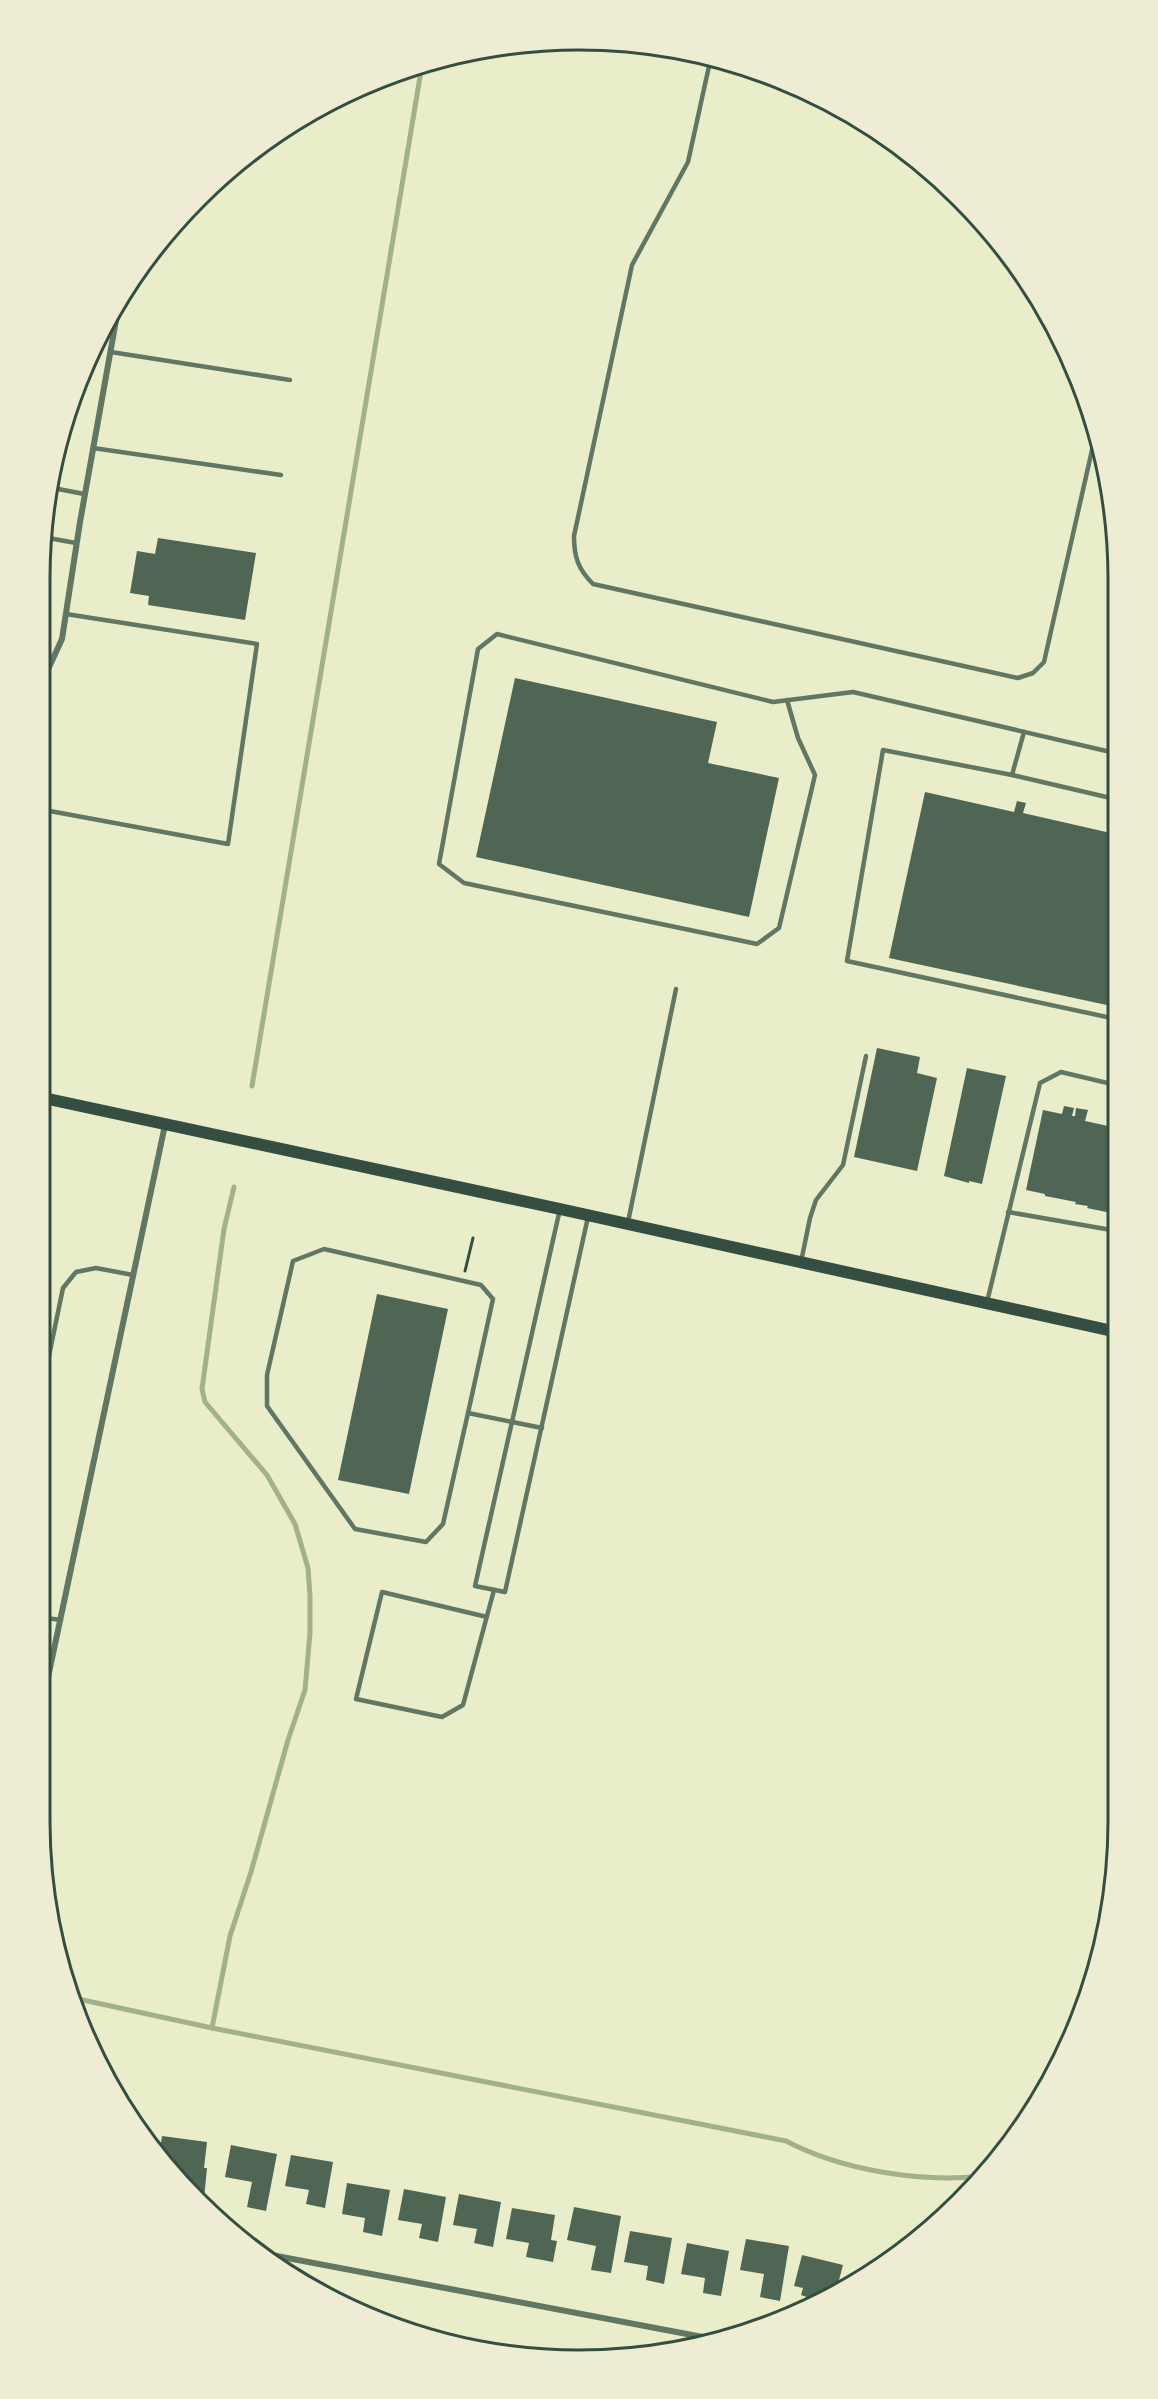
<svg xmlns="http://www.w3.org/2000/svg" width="1158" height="2399" viewBox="0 0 1158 2399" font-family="'PT Serif',serif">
<rect width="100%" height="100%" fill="#e9edc9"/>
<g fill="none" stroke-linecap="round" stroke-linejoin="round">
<!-- stream -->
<g stroke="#a3b18a" stroke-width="5">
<polyline points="252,1086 422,65"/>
<path d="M69,1997l143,31 574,113c55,29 135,42 196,35"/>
<polyline points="212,2028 230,1936 251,1872 288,1740 305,1690 310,1633 310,1596 308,1568 295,1524 267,1475 205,1402 202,1389 224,1229 234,1187"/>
</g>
</g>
<!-- building -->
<g fill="#4f6655">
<polygon points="158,538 256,553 245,620 148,605 149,596 130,593 137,551 155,554"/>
<polygon points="515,678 717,722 708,763 779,778 749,917 476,857"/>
<polygon points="925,792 1014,812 1017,801 1026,803 1023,813 1115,834 1116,1007 889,958"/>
<polygon points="877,1048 920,1057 917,1073 937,1078 917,1171 854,1157"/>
<polygon points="967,1068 1006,1076 982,1184 969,1181 969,1183 944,1176"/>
<polygon points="1064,1106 1074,1108 1072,1116 1075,1116 1076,1108 1088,1110 1085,1121 1108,1126 1110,1116 1116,1118 1117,1211 1111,1210 1111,1213 1087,1208 1088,1206 1075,1204 1076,1202 1045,1196 1045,1194 1026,1190 1043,1110 1062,1114"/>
<polygon points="377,1294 448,1309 409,1494 338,1480"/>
<polygon points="162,2136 207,2142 204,2168 207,2168 204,2199 197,2198 184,2185 185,2173 171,2171 159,2158"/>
<polygon points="231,2145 277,2154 266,2211 247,2207 252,2182 225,2177"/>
<polygon points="291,2155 333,2162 325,2208 306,2204 309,2190 285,2186"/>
<polygon points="347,2183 390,2190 382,2236 363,2232 365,2218 342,2214"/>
<polygon points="404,2189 446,2197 438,2242 419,2238 422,2224 398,2220"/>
<polygon points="459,2194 501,2202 493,2247 474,2243 477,2229 453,2225"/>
<polygon points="574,2207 621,2216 611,2273 591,2270 596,2246 567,2240"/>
<polygon points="512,2208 555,2215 551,2240 557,2241 553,2262 526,2257 529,2243 506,2239"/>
<polygon points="630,2231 672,2238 664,2284 646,2280 648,2266 624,2262"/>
<polygon points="746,2239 789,2246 780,2301 760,2297 764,2274 740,2270"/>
<polygon points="687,2243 729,2251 721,2296 703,2293 705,2278 681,2274"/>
<polygon points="802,2255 843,2265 838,2284 844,2286 821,2302 801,2295 803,2288 794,2286"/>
<polygon points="420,2327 440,2331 439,2337 419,2329"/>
<polygon points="481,2342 501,2347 500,2350 479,2350"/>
</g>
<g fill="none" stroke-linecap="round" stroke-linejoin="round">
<!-- path -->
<polyline stroke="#344e41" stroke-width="3" points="465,1271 473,1238"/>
<!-- service -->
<g stroke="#617663" stroke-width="4.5">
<path d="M711,57l-23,105 -56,103 -58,271c0,21 4,33 19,48l425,94 15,-5 11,-11 51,-225"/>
<polyline points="111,352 290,380"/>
<polyline points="93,448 281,475"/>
<polyline points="48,487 84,494"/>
<polyline points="43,537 76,543"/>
<polyline points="787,700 798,738 815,775 779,928 757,944 464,883 439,864 478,649 497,634 773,702 853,692 1115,753"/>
<polyline points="1024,732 1012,775 883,750 847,961 1116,1019"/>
<polyline points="1012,775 1115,799"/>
<polyline points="39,809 228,844 257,644 66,614"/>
<polyline points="560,1209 475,1586 505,1592 588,1217"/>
<polyline points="1008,1212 1117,1231"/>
<polyline points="628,1222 676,989"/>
<polyline points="801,1262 810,1218 816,1200 843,1165 866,1056"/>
<polyline points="987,1302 1040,1083 1061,1072 1116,1085"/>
<polyline points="39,1404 63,1288 76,1272 96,1268 133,1275"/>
<polyline points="468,1413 493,1299 481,1285 324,1249 293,1261 267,1375 267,1406 355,1529 426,1542 443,1524 468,1413 542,1428"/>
<polyline points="39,1617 61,1620"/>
<polyline points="487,1617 382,1592 356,1699 442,1717 463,1705 494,1590"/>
</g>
<!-- minor -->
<g stroke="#617663" stroke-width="6">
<polyline points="39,689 62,639 80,522 120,298"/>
<polyline points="39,1720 165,1125"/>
<polyline points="261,2253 708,2338"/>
</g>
<!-- secondary -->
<polyline stroke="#344e41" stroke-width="12" points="39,1097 560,1209 1117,1332"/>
</g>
<!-- crop -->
<path d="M0 0H1158V2399H0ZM579 50H579A529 529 0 0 1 1108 579V1821A529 529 0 0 1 579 2350H579A529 529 0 0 1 50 1821V579A529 529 0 0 1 579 50Z" fill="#eeecd3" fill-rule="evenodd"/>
<path fill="none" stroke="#344e41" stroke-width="3" d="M579 50H579A529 529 0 0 1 1108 579V1821A529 529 0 0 1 579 2350H579A529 529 0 0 1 50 1821V579A529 529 0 0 1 579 50Z"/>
</svg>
